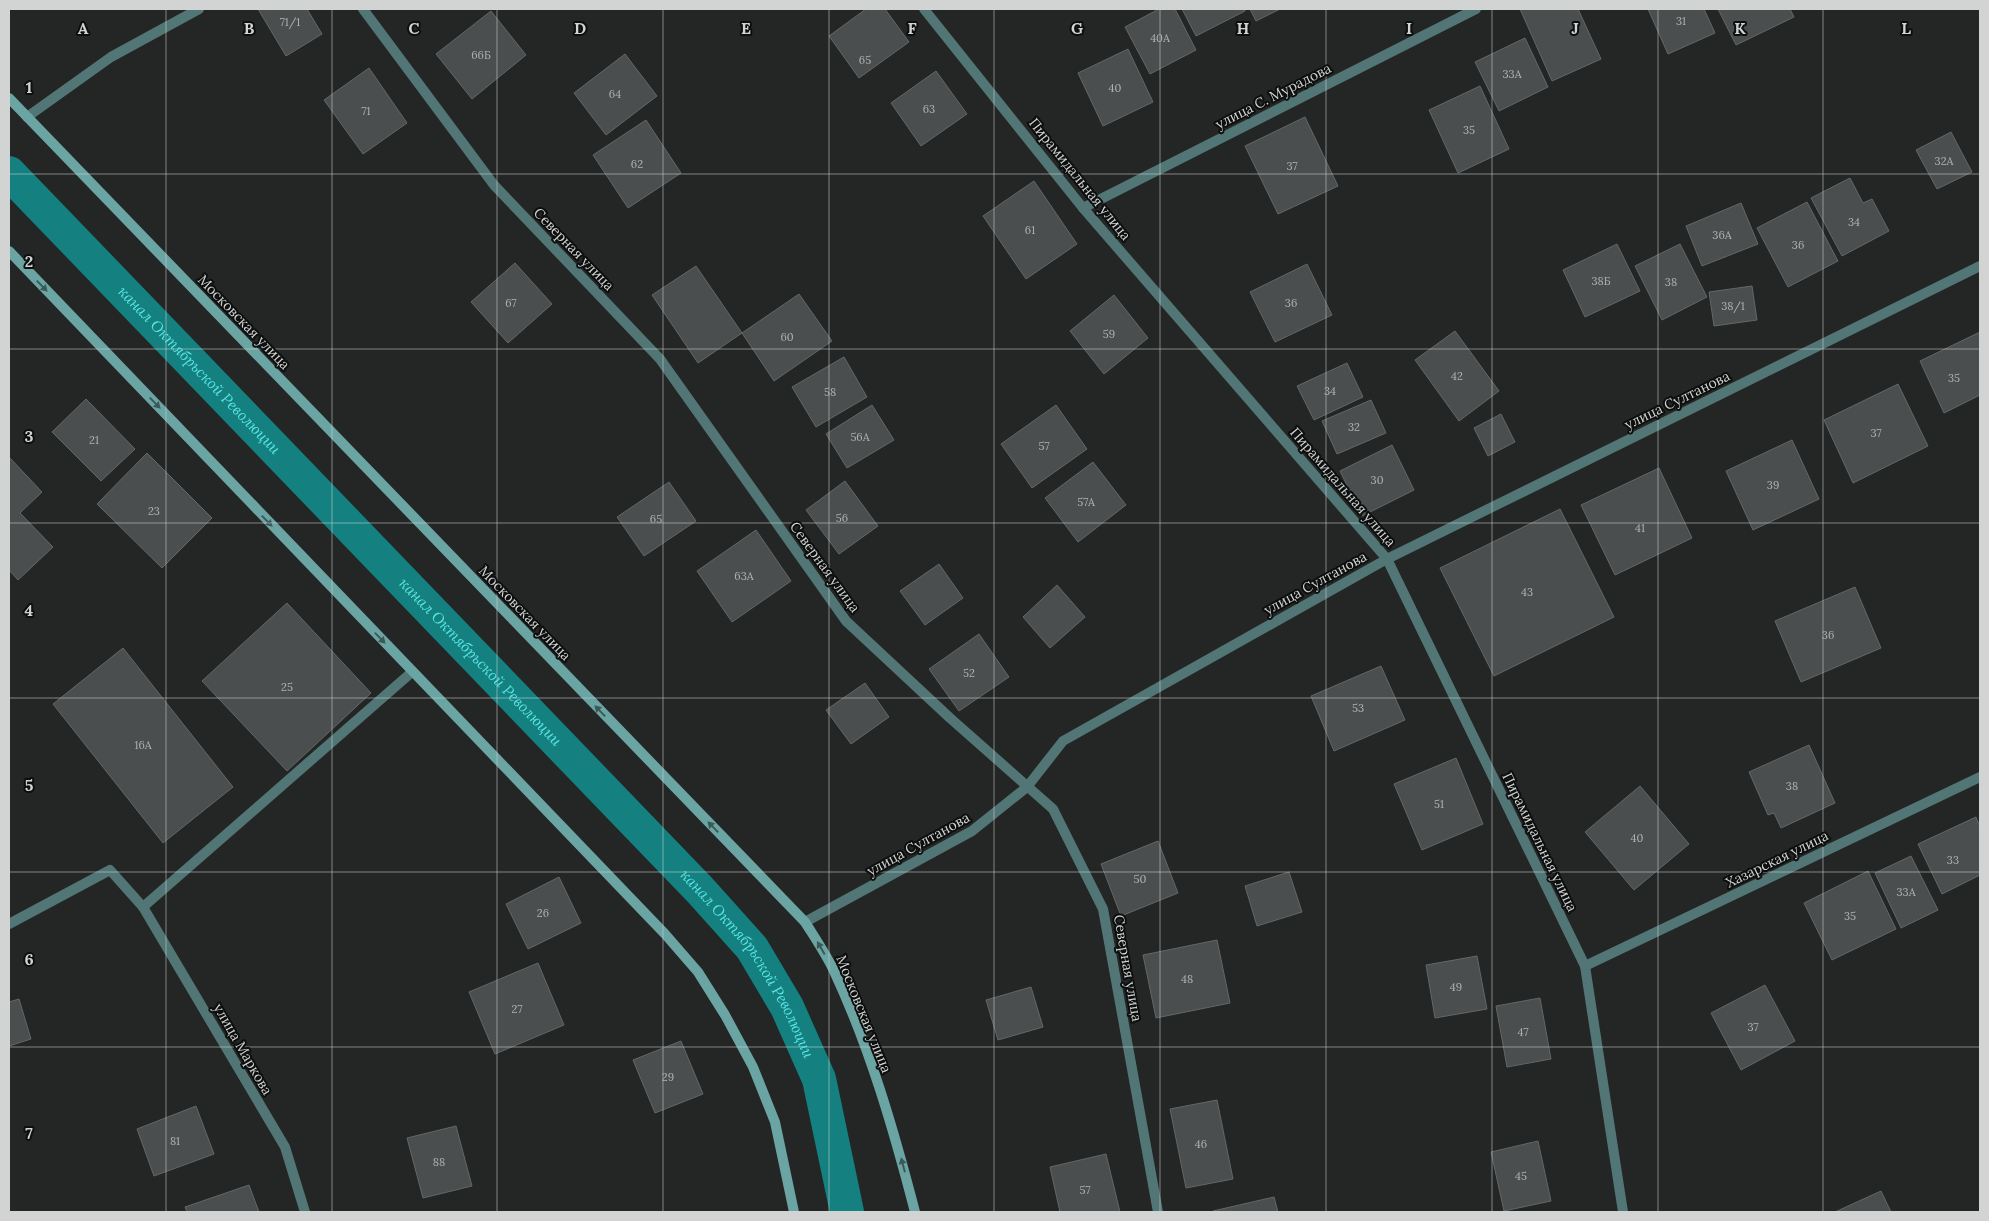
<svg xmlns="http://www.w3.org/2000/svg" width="1989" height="1221" viewBox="0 0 1989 1221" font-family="Lora,serif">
<rect width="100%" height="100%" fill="#232625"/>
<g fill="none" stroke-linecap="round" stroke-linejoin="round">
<!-- canal -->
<path stroke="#148080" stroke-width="34" id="s1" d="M9,173l691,717 52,58 35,59 32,72 28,133"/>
</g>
<!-- building -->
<g fill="#4b4e4e" stroke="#646767">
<polygon points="258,9 307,9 322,34 286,56"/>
<polygon points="866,9 885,9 909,42 859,78 829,36"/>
<polygon points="1159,9 1175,9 1196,50 1150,74 1125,27"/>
<polygon points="1182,9 1244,9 1245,11 1196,36"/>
<polygon points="1250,9 1280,9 1256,21"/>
<polygon points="1520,9 1578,9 1601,59 1552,81"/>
<polygon points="1648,9 1704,9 1715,33 1668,54"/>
<polygon points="1718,9 1790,9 1794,17 1736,45"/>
<polygon points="491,11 526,55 472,99 436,54"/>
<polygon points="1525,38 1548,87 1499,111 1475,62"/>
<polygon points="1128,49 1153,102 1103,126 1078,73"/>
<polygon points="625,54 657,96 606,135 574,93"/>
<polygon points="369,68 407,123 363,154 324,100"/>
<polygon points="936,71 967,114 921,146 891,103"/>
<polygon points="1480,86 1509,149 1458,173 1429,110"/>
<polygon points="1305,117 1338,186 1278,214 1245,146"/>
<polygon points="646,120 681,173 628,208 593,155"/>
<polygon points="1951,132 1972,172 1937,189 1916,150"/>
<polygon points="1850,178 1863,203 1872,199 1889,231 1842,256 1811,198"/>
<polygon points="1034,181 1077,244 1026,279 983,216"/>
<polygon points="1807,202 1838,261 1788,287 1757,228"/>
<polygon points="1741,203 1758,244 1702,266 1686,226"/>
<polygon points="1617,244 1640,291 1585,317 1563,270"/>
<polygon points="1680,244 1707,297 1662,320 1635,266"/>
<polygon points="515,263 552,304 508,343 471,302"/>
<polygon points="1307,264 1332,315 1275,342 1250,292"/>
<polygon points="696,266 742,333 698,363 652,295"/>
<polygon points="1752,286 1757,320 1714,326 1709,292"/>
<polygon points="799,294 832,341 774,381 742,333"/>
<polygon points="1114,295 1148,338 1104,374 1070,331"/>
<polygon points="1455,331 1499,391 1459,421 1415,360"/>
<polygon points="1980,332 1980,395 1944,413 1920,361"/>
<polygon points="844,357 867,397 816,427 792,387"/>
<polygon points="1347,363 1363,397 1314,420 1297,386"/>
<polygon points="1898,384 1928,446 1853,483 1824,420"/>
<polygon points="86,399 135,449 101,481 52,432"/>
<polygon points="1371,400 1386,433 1337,454 1322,421"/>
<polygon points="872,405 894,440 847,468 826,434"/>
<polygon points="1056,405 1087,449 1032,488 1001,444"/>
<polygon points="1501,414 1515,442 1488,456 1474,428"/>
<polygon points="1792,440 1819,499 1753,530 1726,471"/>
<polygon points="1392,445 1414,490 1362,516 1340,471"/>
<polygon points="147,453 212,518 162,568 97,504"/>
<polygon points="9,457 42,492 20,513 53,547 18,580 9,570"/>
<polygon points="1093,462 1126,505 1078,542 1045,498"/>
<polygon points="1659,468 1692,538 1615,575 1581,505"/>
<polygon points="845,481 878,526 839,554 806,510"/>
<polygon points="669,482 696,521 644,556 617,517"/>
<polygon points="1560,509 1614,617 1494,676 1440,568"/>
<polygon points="756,530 791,581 732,622 697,571"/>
<polygon points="939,564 963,598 925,625 900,591"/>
<polygon points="1057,585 1085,617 1050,648 1023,617"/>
<polygon points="1855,587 1881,648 1801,682 1775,621"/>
<polygon points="287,603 371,693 287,771 202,681"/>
<polygon points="979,634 1009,677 959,711 929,669"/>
<polygon points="123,648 233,787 163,843 53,704"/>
<polygon points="1381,666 1405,720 1334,751 1311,696"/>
<polygon points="865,683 889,717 851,744 826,710"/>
<polygon points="1809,745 1835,803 1781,828 1774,813 1768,815 1749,772"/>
<polygon points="1456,758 1483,824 1422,850 1394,784"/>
<polygon points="1640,786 1689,844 1634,890 1585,832"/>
<polygon points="1976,817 1980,827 1980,875 1942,894 1918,844"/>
<polygon points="1158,841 1178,893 1121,916 1101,864"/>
<polygon points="1911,856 1938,910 1901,928 1875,873"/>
<polygon points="1868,871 1896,929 1832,960 1804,903"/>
<polygon points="1289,872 1302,912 1257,926 1245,886"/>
<polygon points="559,877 581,923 528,949 506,904"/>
<polygon points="1217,940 1230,1003 1156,1018 1143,955"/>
<polygon points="1477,956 1487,1009 1435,1018 1426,965"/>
<polygon points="538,963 564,1025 495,1054 469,992"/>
<polygon points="1765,985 1795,1041 1741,1070 1711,1013"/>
<polygon points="1031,987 1043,1027 998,1040 986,1000"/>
<polygon points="1540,998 1551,1059 1507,1067 1496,1006"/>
<polygon points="19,999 31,1039 9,1046 9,1002"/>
<polygon points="681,1041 703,1094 655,1113 633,1060"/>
<polygon points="1217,1100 1233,1179 1186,1188 1170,1109"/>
<polygon points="196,1106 214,1154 154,1176 137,1129"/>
<polygon points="456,1126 472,1186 423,1198 407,1138"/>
<polygon points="1538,1141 1551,1201 1504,1211 1491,1152"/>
<polygon points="1106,1154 1120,1212 1060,1212 1050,1167"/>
<polygon points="249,1185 259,1212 187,1212 185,1207"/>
<polygon points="1881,1191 1891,1212 1835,1212"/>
<polygon points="1274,1197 1278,1212 1213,1212 1213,1211"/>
</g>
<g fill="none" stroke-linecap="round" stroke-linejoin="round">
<!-- minor -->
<g stroke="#527675" stroke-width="10">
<polyline points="363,9 494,185 660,359 846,621 950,718 1053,809 1103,909 1158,1212"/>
<polyline points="924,9 1083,208 1387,559 1585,966 1623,1212"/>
<polyline points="27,117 111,57 199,9"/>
<polyline points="1083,208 1476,9"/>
<polyline points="143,907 412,672"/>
<polyline points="805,922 972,831 1027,787 1063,741 1387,559 1980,266"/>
<polyline points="9,924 110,870 143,907 285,1147 305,1212"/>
<polyline points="1585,966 1980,777"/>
</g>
<!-- secondary -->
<g stroke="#6aa4a3" stroke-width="10">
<path d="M9,98l796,824c10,16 21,32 29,49 36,77 60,160 81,241"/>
<polyline points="9,251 665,934 698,972 725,1015 753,1067 775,1122 794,1212"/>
</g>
</g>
<!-- one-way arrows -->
<defs><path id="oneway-solid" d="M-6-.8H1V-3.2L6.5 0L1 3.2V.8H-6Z" transform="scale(1.25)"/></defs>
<g fill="#3c5958">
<use href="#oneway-solid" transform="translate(42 286) rotate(46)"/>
<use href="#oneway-solid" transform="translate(155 403) rotate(46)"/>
<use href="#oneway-solid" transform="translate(267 521) rotate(46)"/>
<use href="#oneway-solid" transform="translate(380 638) rotate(46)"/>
<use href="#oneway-solid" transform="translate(600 711) rotate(-134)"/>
<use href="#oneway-solid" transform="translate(713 827) rotate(-134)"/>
<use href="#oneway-solid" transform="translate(821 948) rotate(-120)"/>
<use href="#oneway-solid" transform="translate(903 1165) rotate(-105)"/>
</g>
<!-- grid -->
<path fill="none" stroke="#d2d4d4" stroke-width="1" stroke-opacity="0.55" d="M166,9v1203M332,9v1203M497,9v1203M663,9v1203M829,9v1203M994,9v1203M1160,9v1203M1326,9v1203M1492,9v1203M1658,9v1203M1823,9v1203M9,174h1971M9,349h1971M9,523h1971M9,698h1971M9,872h1971M9,1047h1971"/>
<g text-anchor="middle" stroke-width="4" stroke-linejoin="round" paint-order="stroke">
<!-- number labels -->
<g font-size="11" fill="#b0b2b2">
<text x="1681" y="25">31</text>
<text x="290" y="26">71/1</text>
<text x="1160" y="42">40А</text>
<text x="481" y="59">66Б</text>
<text x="865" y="64">65</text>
<text x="1512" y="78">33А</text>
<text x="1115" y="92">40</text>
<text x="615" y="98">64</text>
<text x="929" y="113">63</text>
<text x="366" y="115">71</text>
<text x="1469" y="134">35</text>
<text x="1944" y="165">32А</text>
<text x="637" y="168">62</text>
<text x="1292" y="170">37</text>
<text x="1854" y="226">34</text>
<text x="1030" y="234">61</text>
<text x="1722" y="239">36А</text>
<text x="1798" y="249">36</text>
<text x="1601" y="285">38Б</text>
<text x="1671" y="286">38</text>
<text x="511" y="307">67</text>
<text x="1291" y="307">36</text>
<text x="1733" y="310">38/1</text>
<text x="1109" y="338">59</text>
<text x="787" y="341">60</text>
<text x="1457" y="380">42</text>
<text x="1954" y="382">35</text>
<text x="1330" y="395">34</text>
<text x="830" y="396">58</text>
<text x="1354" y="431">32</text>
<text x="1876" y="437">37</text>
<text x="860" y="441">56А</text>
<text x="94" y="444">21</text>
<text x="1044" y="450">57</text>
<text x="1377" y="484">30</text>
<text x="1773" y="489">39</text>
<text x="1086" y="506">57А</text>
<text x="154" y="515">23</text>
<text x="842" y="522">56</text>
<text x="656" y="523">65</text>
<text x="1640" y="532">41</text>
<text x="744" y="580">63А</text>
<text x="1527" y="596">43</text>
<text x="1828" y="639">36</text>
<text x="969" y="677">52</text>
<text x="287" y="691">25</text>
<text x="1358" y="712">53</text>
<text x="143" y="749">16А</text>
<text x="1792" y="790">38</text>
<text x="1439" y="808">51</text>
<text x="1637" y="842">40</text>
<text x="1953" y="864">33</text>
<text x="1140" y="883">50</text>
<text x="1906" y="896">33А</text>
<text x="543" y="917">26</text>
<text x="1850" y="920">35</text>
<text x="1187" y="983">48</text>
<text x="1456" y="991">49</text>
<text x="517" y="1013">27</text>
<text x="1753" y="1031">37</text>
<text x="1523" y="1036">47</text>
<text x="668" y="1081">29</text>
<text x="175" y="1145">81</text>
<text x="1201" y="1148">46</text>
<text x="439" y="1166">88</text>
<text x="1521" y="1180">45</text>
<text x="1085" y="1194">57</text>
</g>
<!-- street labels -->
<g font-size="14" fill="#d2d4d4" stroke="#0d0e0e">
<text transform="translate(1273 96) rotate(-27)" y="5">улица С. Мурадова</text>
<text transform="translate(1080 179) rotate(51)" y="5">Пирамидальная улица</text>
<text transform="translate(574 249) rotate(46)" y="5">Северная улица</text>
<text transform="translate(244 322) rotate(46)" y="5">Московская улица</text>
<text transform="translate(1677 400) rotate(-26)" y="5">улица Султанова</text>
<text transform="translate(1343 487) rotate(49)" y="5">Пирамидальная улица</text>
<text transform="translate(825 567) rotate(54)" y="5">Северная улица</text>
<text transform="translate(1315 583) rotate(-29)" y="5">улица Султанова</text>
<text transform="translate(525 613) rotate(46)" y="5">Московская улица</text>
<text transform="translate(1540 842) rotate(64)" y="5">Пирамидальная улица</text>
<text transform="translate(918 844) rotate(-29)" y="5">улица Султанова</text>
<text transform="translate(1777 859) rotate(-26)" y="5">Хазарская улица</text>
<text transform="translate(1128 968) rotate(80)" y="5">Северная улица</text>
<text transform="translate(864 1014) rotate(68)" y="5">Московская улица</text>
<text transform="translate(243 1049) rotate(60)" y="5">улица Маркова</text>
</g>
<!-- water labels -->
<g font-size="15" font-style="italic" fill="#58e4e2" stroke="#0d0e0e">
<text dy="5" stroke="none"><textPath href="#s1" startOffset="274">канал Октябрьской Революции</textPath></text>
<text dy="5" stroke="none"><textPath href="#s1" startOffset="679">канал Октябрьской Революции</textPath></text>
<text dy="5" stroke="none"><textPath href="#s1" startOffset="1084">канал Октябрьской Революции</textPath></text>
</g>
</g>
<g font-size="16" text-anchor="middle" font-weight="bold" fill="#d2d4d4" stroke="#0d0e0e" stroke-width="4" stroke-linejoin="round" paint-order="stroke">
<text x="83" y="34">A</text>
<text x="249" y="34">B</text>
<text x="414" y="34">C</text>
<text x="580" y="34">D</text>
<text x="746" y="34">E</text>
<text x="912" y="34">F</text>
<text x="1077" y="34">G</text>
<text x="1243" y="34">H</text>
<text x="1409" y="34">I</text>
<text x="1575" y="34">J</text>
<text x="1740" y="34">K</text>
<text x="1906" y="34">L</text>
<text x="29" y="93">1</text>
<text x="29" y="267">2</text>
<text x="29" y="442">3</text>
<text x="29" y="616">4</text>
<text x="29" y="791">5</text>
<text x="29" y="965">6</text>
<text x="29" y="1139">7</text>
</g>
<!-- border -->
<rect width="1989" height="1221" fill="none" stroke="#d2d4d4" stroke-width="20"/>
</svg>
